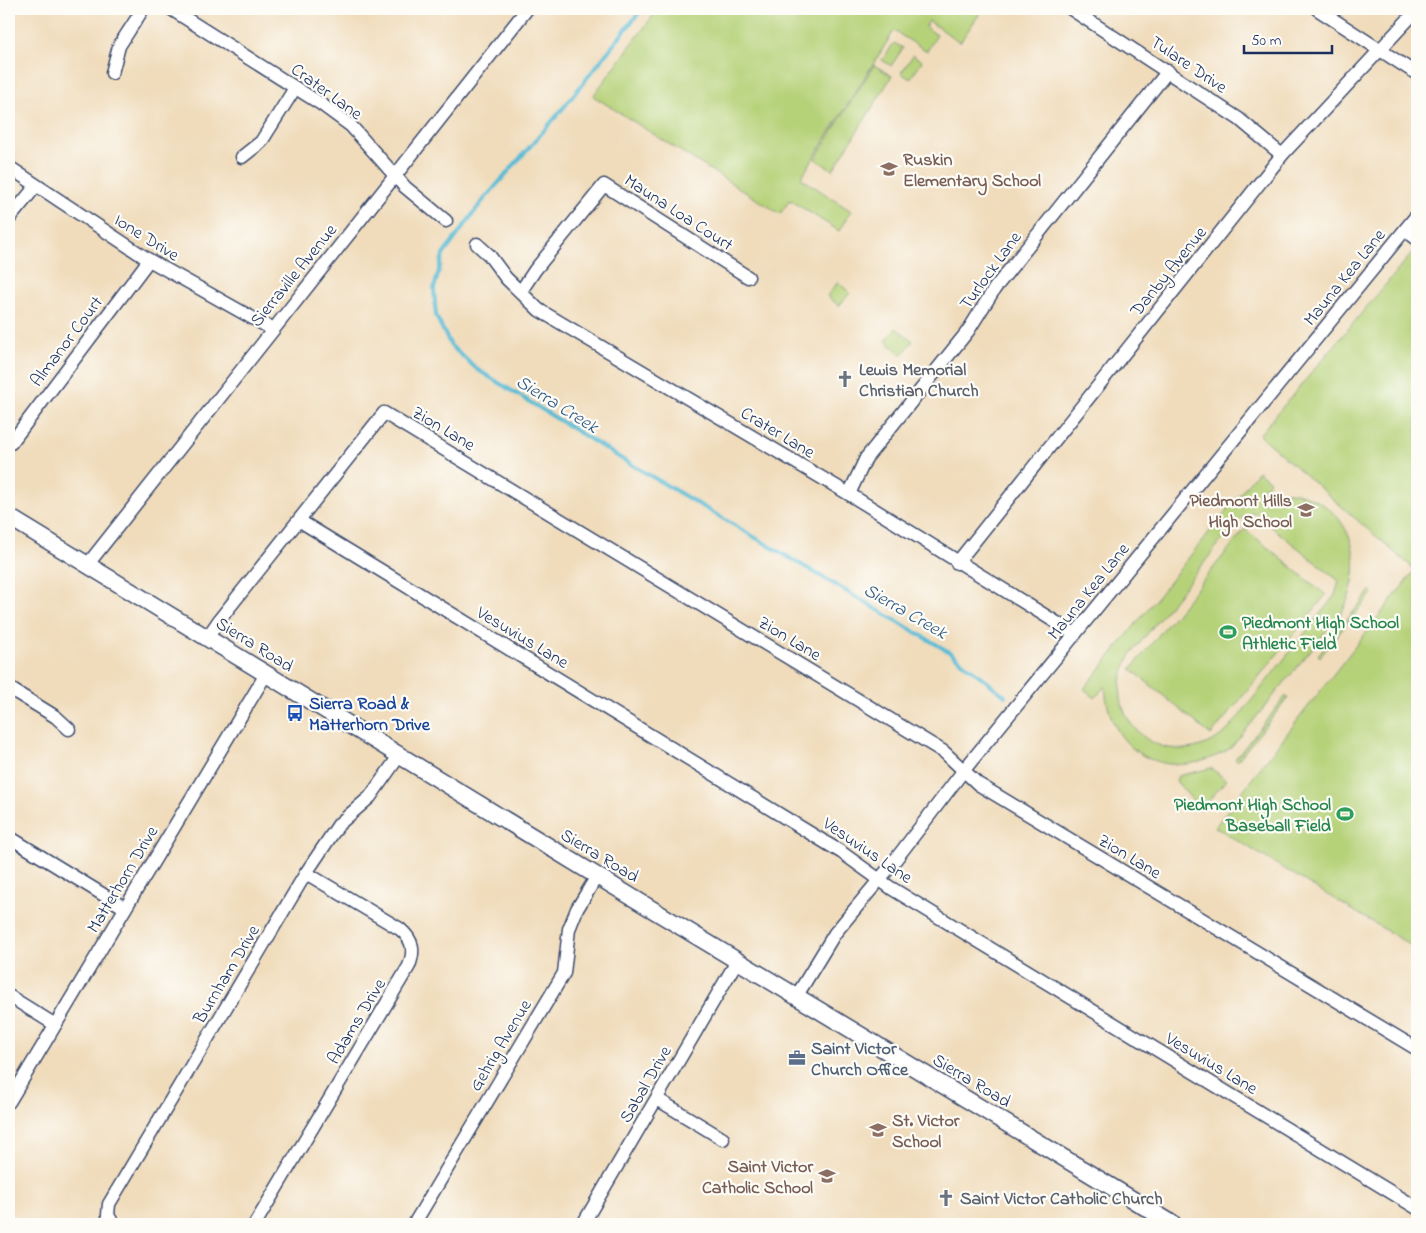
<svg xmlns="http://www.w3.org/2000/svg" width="1426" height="1233" viewBox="0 0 1426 1233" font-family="'Indie Flower',sans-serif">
<rect width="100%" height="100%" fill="#fdfcf7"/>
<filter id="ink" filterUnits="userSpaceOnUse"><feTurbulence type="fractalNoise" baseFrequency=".02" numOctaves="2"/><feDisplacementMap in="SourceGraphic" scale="10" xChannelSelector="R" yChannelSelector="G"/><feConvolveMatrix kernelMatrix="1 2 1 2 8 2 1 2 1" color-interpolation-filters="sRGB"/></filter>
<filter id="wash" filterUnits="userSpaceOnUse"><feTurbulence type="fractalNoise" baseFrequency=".0096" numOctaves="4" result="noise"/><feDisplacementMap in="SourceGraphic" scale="20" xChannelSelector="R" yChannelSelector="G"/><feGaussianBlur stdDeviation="1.12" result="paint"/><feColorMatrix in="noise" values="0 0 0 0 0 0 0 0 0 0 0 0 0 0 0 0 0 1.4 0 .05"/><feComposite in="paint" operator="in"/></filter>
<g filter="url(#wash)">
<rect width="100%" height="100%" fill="#f0dcbb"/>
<!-- green -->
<g fill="#b6d279" stroke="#68806c" fill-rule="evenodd">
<polygon points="658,9 983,9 960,42 929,21 925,27 937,35 927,51 894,31 801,178 851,211 839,231 790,200 780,214 593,96"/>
<polygon points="894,43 903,48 891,66 882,60"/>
<polygon points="913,55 922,61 910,79 901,73"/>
<polygon points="874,65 892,76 833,170 815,159"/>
<polygon points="1414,251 1417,253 1417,949 1215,827 1261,767 1261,764 1264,763 1415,570 1259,435"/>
<polygon points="838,282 850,293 839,306 827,296"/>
<polygon points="896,328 913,341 902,355 886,341"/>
<path d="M1258,471l12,10 -9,11c74,-10 116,55 81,120l-111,136c-59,37 -122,10 -126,-62l-10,12 -11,-9zM1253,512l86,69 -4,14 -107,135c-59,52 -137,-11 -96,-77l98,-123 12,-12z"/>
<polygon points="1245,529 1326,595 1211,735 1131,669"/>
<polygon points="1371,590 1373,592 1320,657 1318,655"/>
<polygon points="1286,696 1288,698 1237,761 1235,759"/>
<polygon points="1211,768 1226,780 1201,810 1176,781 1178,776"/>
</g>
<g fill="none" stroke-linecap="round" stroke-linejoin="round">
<!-- stream -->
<polyline stroke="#56bbd5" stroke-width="4" points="642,9 560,112 481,203 443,255 434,289 436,316 451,346 478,370 622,459 951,653 1005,696"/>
</g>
</g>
<g filter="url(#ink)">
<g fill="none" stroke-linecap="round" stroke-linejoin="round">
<!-- minor casing -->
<g stroke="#3b496c" stroke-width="15">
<g id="minor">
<polyline points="171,9 321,104 351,126 405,187 446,221"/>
<polyline points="1071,9 1239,119 1282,155"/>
<polyline points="1317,9 1417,74"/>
<polyline points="112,73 119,46 143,9"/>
<polyline points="242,157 261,142 295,88"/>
<polyline points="9,167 149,260 272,329"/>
<polyline points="9,219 36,186"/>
<polyline points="1405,230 1417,239"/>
<polyline points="477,244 489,255 506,278 539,310 849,494 1075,634"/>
<polyline points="521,291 535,270 604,185 748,277"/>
<polyline points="11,443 149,260"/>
<polyline points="849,494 866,458 968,331 995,288 1168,71"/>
<polyline points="300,521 841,852 891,888 1417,1208"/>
<polyline points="957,563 1282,155 1417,10"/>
<polyline points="88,564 527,9"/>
<polyline points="207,638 220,619 384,413 944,752 978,784 1417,1049"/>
<polyline points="9,688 56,717 69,729"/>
<polyline points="9,837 125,908"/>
<polyline points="9,996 54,1024"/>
<polyline points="796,997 835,933 889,868 964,770 1417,215"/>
<polyline points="657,1099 723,1139"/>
<polyline points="9,1102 266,674"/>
<polyline points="113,1224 108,1215 109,1204 306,873 339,824 370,797 399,756"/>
<path d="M255,1224l154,-258c6,-16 4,-26 -9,-37l-94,-56"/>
<polyline points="414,1224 564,973 569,929 577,909 597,876"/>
<polyline points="583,1224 737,961"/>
</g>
</g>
<!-- tertiary casing -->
<g stroke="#3b496c" stroke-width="19">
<polyline id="tertiary" points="9,517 597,876 1173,1224"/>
</g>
<!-- minor -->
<use href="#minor" stroke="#fff" stroke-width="12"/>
<!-- tertiary -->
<use href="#tertiary" stroke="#fff" stroke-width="16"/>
</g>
</g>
<!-- icons -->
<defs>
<g id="school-bare" transform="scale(1.35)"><path d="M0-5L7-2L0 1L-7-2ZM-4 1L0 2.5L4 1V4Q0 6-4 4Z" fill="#8d6e63" stroke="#fdfcf7" stroke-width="2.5" paint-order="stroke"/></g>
<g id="church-bare" transform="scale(1.35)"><path d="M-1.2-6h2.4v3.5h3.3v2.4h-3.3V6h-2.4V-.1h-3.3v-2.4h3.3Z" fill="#6b7280" stroke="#fdfcf7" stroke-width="2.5" paint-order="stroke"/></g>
<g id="stadium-bare" transform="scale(1.35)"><path d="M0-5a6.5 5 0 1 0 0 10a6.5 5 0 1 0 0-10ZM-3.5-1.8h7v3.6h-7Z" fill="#2e9e5b" stroke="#fdfcf7" stroke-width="2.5" paint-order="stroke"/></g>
<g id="bus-bare" transform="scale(1.35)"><path d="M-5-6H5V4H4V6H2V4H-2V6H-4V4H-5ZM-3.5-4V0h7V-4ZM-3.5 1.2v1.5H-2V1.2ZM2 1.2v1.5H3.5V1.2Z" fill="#1a4fb4" stroke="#fdfcf7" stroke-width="2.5" paint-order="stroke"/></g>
<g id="office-bare" transform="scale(1.35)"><path d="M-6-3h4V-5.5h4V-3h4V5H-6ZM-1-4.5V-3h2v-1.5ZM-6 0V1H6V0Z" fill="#5c6f8a" stroke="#fdfcf7" stroke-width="2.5" paint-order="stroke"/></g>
</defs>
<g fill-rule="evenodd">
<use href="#school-bare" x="889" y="169"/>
<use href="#church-bare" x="845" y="379"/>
<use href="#school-bare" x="1306" y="510"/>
<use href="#stadium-bare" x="1228" y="632"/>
<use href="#bus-bare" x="295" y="713"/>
<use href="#stadium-bare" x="1345" y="814"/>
<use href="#office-bare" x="797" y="1058"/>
<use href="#school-bare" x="878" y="1130"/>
<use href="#school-bare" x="827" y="1176"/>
<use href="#church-bare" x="946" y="1198"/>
</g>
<g text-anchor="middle" stroke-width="4.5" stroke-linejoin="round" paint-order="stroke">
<!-- street labels -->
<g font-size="18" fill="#1b2f5e" stroke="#fdfcf7">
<text transform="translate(1189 64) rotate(34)" y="6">Tulare Drive</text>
<text transform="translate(327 91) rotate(36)" y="6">Crater Lane</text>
<text transform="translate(679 212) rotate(33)" y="6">Mauna Loa Court</text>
<text transform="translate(147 237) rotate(32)" y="6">Ione Drive</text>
<text transform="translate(990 270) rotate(-54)" y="6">Turlock Lane</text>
<text transform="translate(1168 271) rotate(-51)" y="6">Danby Avenue</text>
<text transform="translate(293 275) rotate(-51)" y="6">Sierraville Avenue</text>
<text transform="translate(1344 277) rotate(-51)" y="6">Mauna Kea Lane</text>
<text transform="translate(66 341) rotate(-53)" y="6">Almanor Court</text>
<text transform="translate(444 428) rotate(31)" y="6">Zion Lane</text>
<text transform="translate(778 432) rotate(31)" y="6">Crater Lane</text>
<text transform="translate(1088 591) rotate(-51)" y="6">Mauna Kea Lane</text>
<text transform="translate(523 637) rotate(31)" y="6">Vesuvius Lane</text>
<text transform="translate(790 638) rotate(31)" y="6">Zion Lane</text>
<text transform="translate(255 644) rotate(32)" y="6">Sierra Road</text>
<text transform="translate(868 850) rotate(34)" y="6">Vesuvius Lane</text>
<text transform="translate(600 855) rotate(31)" y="6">Sierra Road</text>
<text transform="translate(1130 856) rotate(31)" y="6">Zion Lane</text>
<text transform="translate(122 879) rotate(-59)" y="6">Matterhorn Drive</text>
<text transform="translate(226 974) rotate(-59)" y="6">Burnham Drive</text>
<text transform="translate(356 1021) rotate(-59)" y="6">Adams Drive</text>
<text transform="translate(500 1045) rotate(-59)" y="6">Gehrig Avenue</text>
<text transform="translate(1212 1063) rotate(31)" y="6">Vesuvius Lane</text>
<text transform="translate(972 1080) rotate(31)" y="6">Sierra Road</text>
<text transform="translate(645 1084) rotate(-60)" y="6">Sabal Drive</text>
</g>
<!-- education labels -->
<g font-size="18" font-weight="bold" fill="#785e54" stroke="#fdfcf7" text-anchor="start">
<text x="903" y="165">Ruskin<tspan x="903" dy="21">Elementary School</tspan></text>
<text x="1292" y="506" text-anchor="end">Piedmont Hills<tspan x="1292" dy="21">High School</tspan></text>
<text x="892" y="1126">St. Victor<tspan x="892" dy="21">School</tspan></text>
<text x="813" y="1172" text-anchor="end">Saint Victor<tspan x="813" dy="21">Catholic School</tspan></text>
</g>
<!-- worship labels -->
<g font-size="18" font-weight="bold" fill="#5b616d" stroke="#fdfcf7" text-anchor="start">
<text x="859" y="375">Lewis Memorial<tspan x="859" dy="21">Christian Church</tspan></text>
<text x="960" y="1204">Saint Victor Catholic Church</text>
</g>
<!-- leisure labels -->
<g font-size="18" font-weight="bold" fill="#27864d" stroke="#fdfcf7" text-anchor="start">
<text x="1242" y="628">Piedmont High School<tspan x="1242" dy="21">Athletic Field</tspan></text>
<text x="1331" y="810" text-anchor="end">Piedmont High School<tspan x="1331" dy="21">Baseball Field</tspan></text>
</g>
<!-- transit labels -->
<g font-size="18" font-weight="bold" fill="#164399" stroke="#fdfcf7" text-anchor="start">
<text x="309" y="709">Sierra Road &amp;<tspan x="309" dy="21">Matterhorn Drive</tspan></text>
</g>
<!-- service labels -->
<g font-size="18" font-weight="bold" fill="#4e5e75" stroke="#fdfcf7" text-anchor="start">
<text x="811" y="1054">Saint Victor<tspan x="811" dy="21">Church Office</tspan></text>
</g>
<!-- water labels -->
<g font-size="19" font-style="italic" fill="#2d5982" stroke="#fdfcf7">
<text transform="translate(558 403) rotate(32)" y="7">Sierra Creek</text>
<text transform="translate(906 610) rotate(30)" y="7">Sierra Creek</text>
</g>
</g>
<!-- margin -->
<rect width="1426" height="1233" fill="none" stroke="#fdfcf7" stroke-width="30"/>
<!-- scale -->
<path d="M1244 45v8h88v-8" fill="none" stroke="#1b2f5e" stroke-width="2.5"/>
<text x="1251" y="45" font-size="15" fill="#1b2f5e" stroke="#fdfcf7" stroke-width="4" paint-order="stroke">50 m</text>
</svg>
